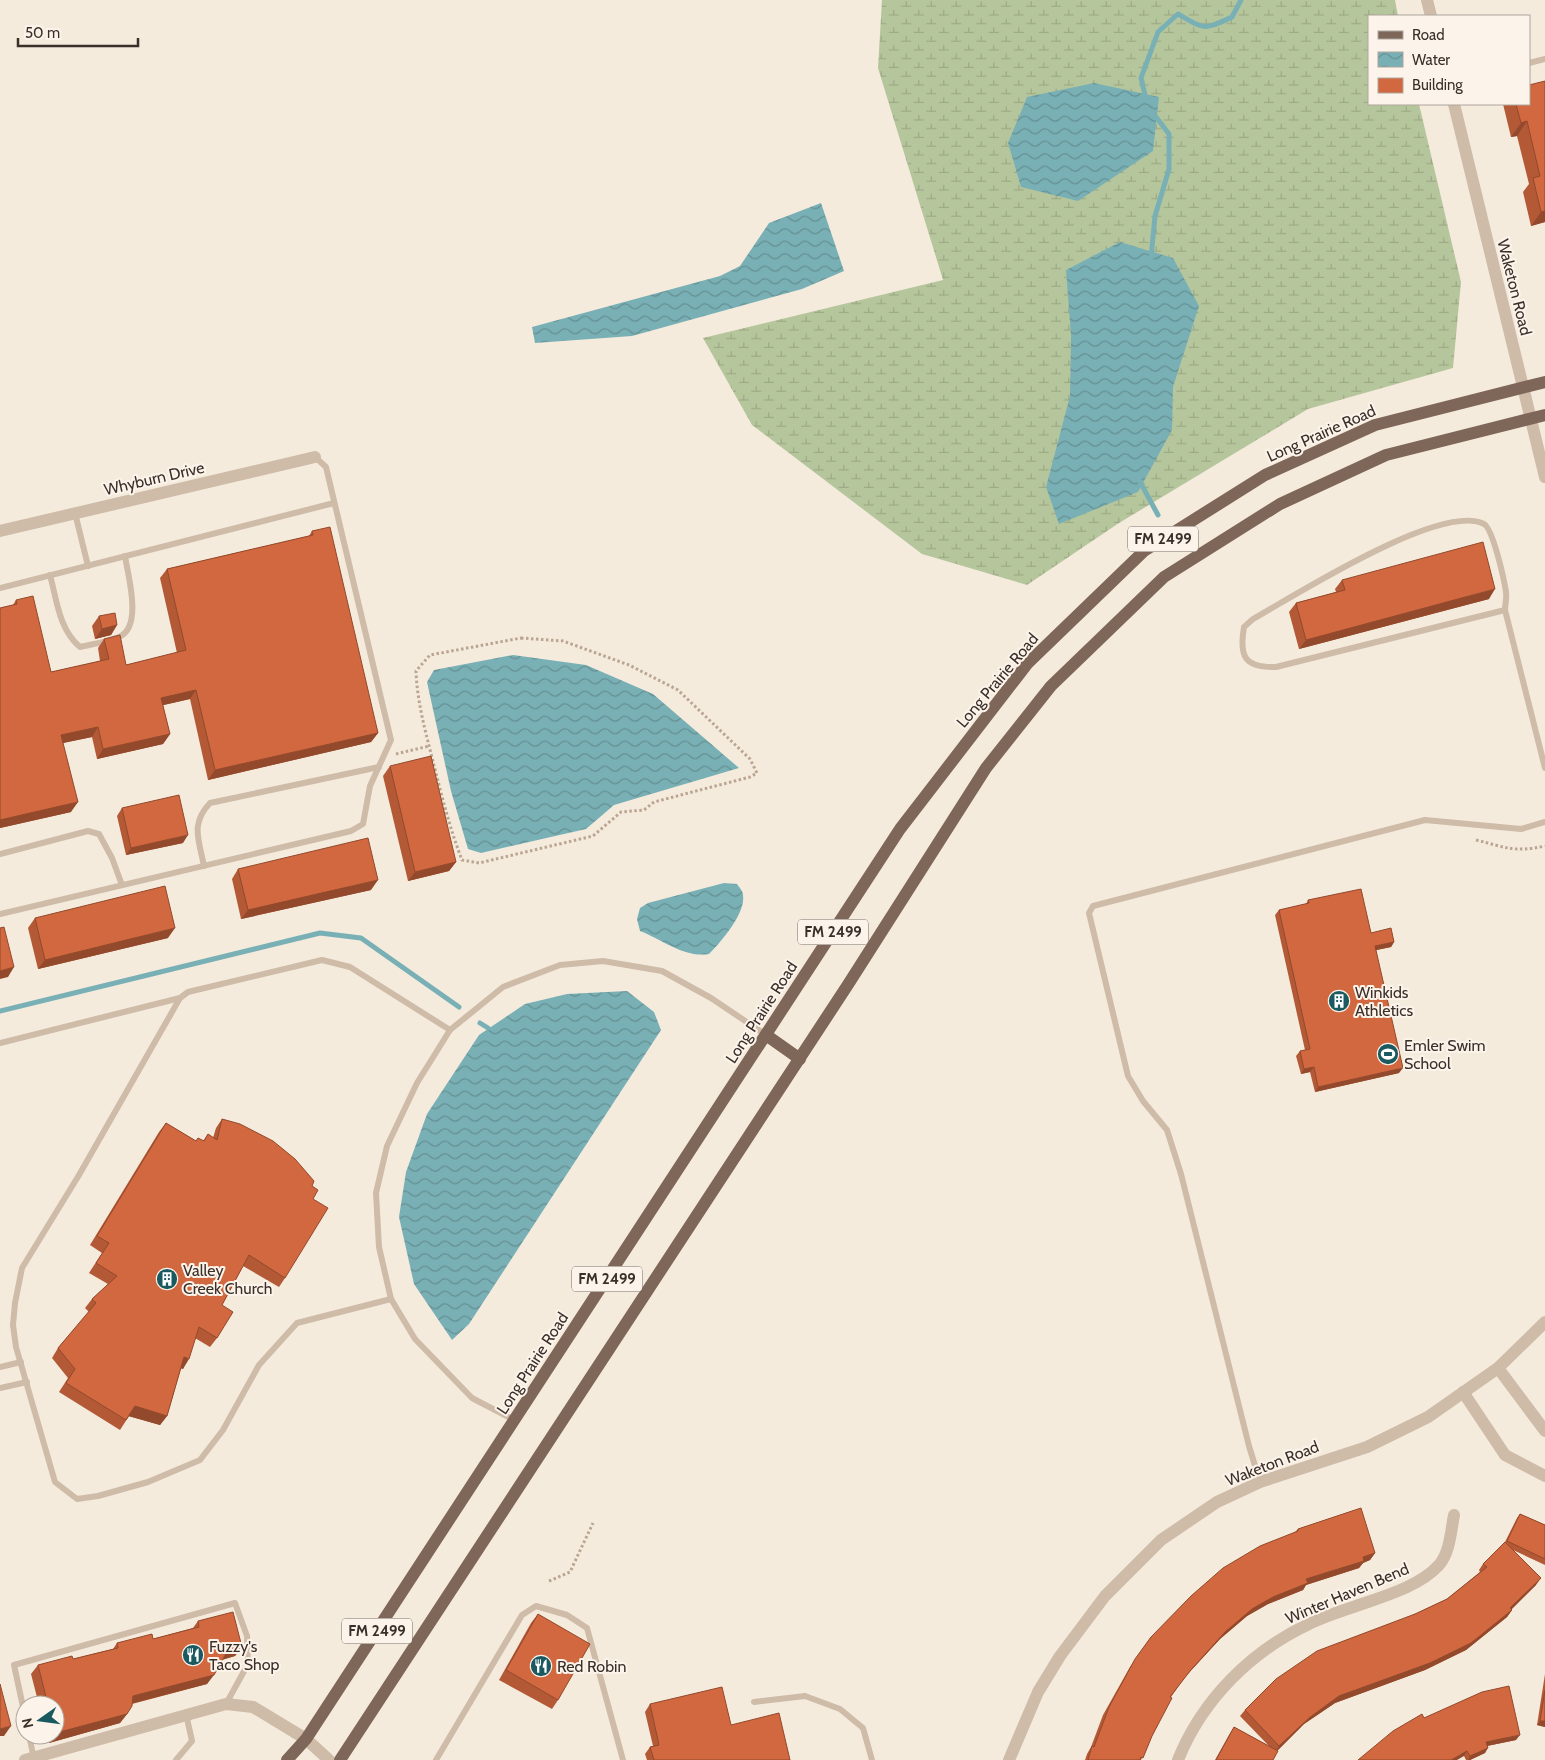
<svg xmlns="http://www.w3.org/2000/svg" width="1545" height="1760" viewBox="0 0 1545 1760" font-family="Cabin,sans-serif">
<defs>
<pattern id="wetland-marsh" width="20" height="14" patternUnits="userSpaceOnUse" patternTransform="scale(1.25)"><rect width="20" height="14" fill="#b6c69c"/><path d="M1 5h8M5 5V1M11 12h8M15 12V8" fill="none" stroke="#9daa86"/></pattern>
<pattern id="water-waves" width="16" height="10" patternUnits="userSpaceOnUse" patternTransform="scale(1.25)"><rect width="16" height="10" fill="#79b0b5"/><path d="M0 5q4-4 8 0t8 0" fill="none" stroke="#649093"/></pattern>
</defs>
<rect width="100%" height="100%" fill="#f5ebdd"/>
<!-- wetland -->
<polygon fill="url(#wetland-marsh)" points="882,0 1395,0 1398,16 1369,16 1369,104 1419,104 1461,282 1453,368 1308,409 1119,523 1027,585 922,554 752,425 703,338 943,280 878,68"/>
<!-- water -->
<g fill="url(#water-waves)">
<polygon points="1094,83 1159,97 1153,151 1078,201 1021,187 1008,143 1027,97"/>
<polygon points="821,203 844,271 802,289 632,336 535,343 532,327 720,276 740,266 769,223"/>
<polygon points="1120,242 1173,258 1199,306 1173,387 1172,430 1138,492 1059,524 1046,487 1070,396 1071,335 1066,270"/>
<polygon points="513,655 586,665 653,694 739,768 614,805 586,829 481,853 468,849 451,791 427,682 434,670"/>
<path d="M724,883l13,1c2,3 6,7 6,11 3,18 -22,47 -34,59 -25,4 -46,-14 -69,-23l-3,-12 3,-11 8,-5z"/>
<polygon points="627,991 654,1012 661,1030 469,1324 452,1340 414,1284 399,1217 406,1172 427,1114 479,1035 525,1004 567,994"/>
</g>
<g fill="none" stroke-linecap="round" stroke-linejoin="round">
<!-- stream -->
<g stroke="#79b0b5" stroke-width="5">
<path d="M1146,99l-5,-21 17,-46 20,-18c27,16 26,16 54,3l9,-17"/>
<polyline points="1151,258 1155,216 1169,169 1169,134 1153,113"/>
<polyline points="1139,480 1158,515"/>
<polyline points="0,1011 320,933 361,938 459,1007"/>
<polyline points="480,1023 488,1028"/>
</g>
<!-- path -->
<g stroke="#baa592" stroke-width="3" stroke-dasharray="2.5 2.5" stroke-linecap="butt">
<path d="M521,638l42,3 66,24 49,25 72,69 7,14 -7,4 -96,25 -10,8 -23,2 -28,24 -114,27 -17,-3c-12,-31 -20,-63 -28,-95 -8,-31 -17,-63 -18,-94l14,-16z"/>
<polyline points="396,754 429,746"/>
<path d="M1476,840c29,7 38,13 69,6"/>
<polyline points="549,1581 570,1572 593,1523"/>
</g>
<!-- service -->
<g stroke="#cebba8" stroke-width="6">
<polyline points="1529,63 1545,59"/>
<polyline points="75,513 88,566"/>
<path d="M50,575c7,26 9,54 30,72 13,-3 27,-5 39,-10 24,-10 9,-61 6,-81"/>
<polyline points="0,588 334,503"/>
<path d="M1505,610l-229,57c-32,1 -37,-11 -32,-40l9,-8c41,-23 188,-117 231,-95 9,5 20,55 22,68 1,6 -1,12 -1,18l40,158"/>
<polyline points="0,854 88,831 99,834 112,858 122,885"/>
<path d="M204,866c-5,-26 -14,-42 6,-63l169,-36"/>
<polyline points="0,914 351,831 363,824 370,786 391,740 326,467 315,457"/>
<polyline points="0,1043 180,998"/>
<polyline points="391,1299 297,1323 259,1365 223,1430 200,1460 148,1482 98,1496 77,1499 55,1482 16,1347 13,1325 15,1303 22,1268 79,1175 180,998 188,992 322,960 350,967 450,1030"/>
<polyline points="0,1367 21,1362"/>
<polyline points="0,1388 27,1382"/>
<polyline points="514,1420 472,1398 415,1339 391,1299 379,1247 376,1193 387,1146 417,1083 450,1030 503,987 560,965 603,961 662,971 711,998 766,1035"/>
<polyline points="1260,1482 1249,1446 1181,1174 1167,1130 1143,1101 1128,1076 1089,913 1093,906 1425,820 1521,829 1545,822"/>
<polyline points="754,1702 805,1696 840,1709 863,1728 872,1760"/>
<polyline points="25,1716 14,1665 235,1603 247,1636 248,1664 226,1704"/>
<polyline points="29,1735 34,1759"/>
<polyline points="176,1760 192,1741 186,1714"/>
<polyline points="436,1760 522,1615 536,1606 567,1615 587,1628 623,1760"/>
</g>
<!-- minor -->
<g stroke="#cebba8" stroke-width="12">
<polyline points="0,531 315,457"/>
<polyline points="1498,1368 1545,1431"/>
<polyline points="1463,1392 1505,1455 1545,1476"/>
<polyline points="25,1760 226,1704 253,1707 306,1739 329,1760"/>
<path d="M1178,1760c24,-60 73,-109 131,-136 16,-8 33,-13 50,-19 26,-9 61,-19 80,-40 11,-12 12,-35 15,-50"/>
</g>
<!-- tertiary -->
<g stroke="#cebba8" stroke-width="12">
<polyline points="1427,0 1431,16"/>
<polyline points="1454,104 1545,477"/>
<polyline points="1009,1760 1038,1692 1060,1656 1105,1596 1161,1540 1217,1502 1260,1482 1367,1447 1428,1417 1498,1368 1545,1322"/>
</g>
<!-- primary -->
<g stroke="#7e6658" stroke-width="12">
<polyline points="766,1035 800,1059"/>
<polyline points="287,1760 306,1739 900,829 1027,664 1144,551 1265,475 1375,425 1545,382"/>
<polyline points="340,1760 849,983 986,768 1051,686 1164,577 1280,504 1386,455 1545,415"/>
</g>
</g>
<!-- wall -->
<g fill="#b45936">
<polygon points="1545,81 1545,222 1531,226 1523,192 1529,184 1517,136 1511,137 1503,104 1529,104"/>
<polygon points="312,531 378,733 371,742 208,780 190,699 163,705 170,734 163,744 97,759 92,737 62,743 71,812 0,828 0,608 13,605 16,600 51,672 100,661 98,648 104,639 126,665 177,653 160,578 167,569 309,536"/>
<polygon points="1342,580 1489,599 1299,649 1289,612 1296,603 1336,592 1335,589"/>
<polygon points="99,616 117,625 111,635 95,639 92,626"/>
<polygon points="390,766 456,862 449,871 408,881 383,776"/>
<polygon points="122,808 183,843 126,855 117,816"/>
<polygon points="238,869 371,890 241,919 232,879"/>
<polygon points="1308,900 1371,933 1394,942 1391,947 1376,950 1399,1073 1315,1092 1310,1072 1301,1074 1296,1056 1300,1051 1305,1050 1275,915 1279,910 1306,904"/>
<polygon points="35,918 168,938 38,969 28,928"/>
<polygon points="222,1119 312,1186 313,1199 285,1278 279,1287 243,1266 222,1305 217,1338 210,1347 195,1338 183,1369 181,1368 167,1416 160,1425 129,1416 120,1430 59,1392 68,1378 52,1358 58,1348 89,1312 85,1308 92,1299 108,1284 89,1273 102,1253 90,1245 159,1132 166,1123 196,1141 198,1138 203,1141 208,1134 213,1138 216,1128"/>
<polygon points="1520,1514 1545,1525 1545,1565 1513,1550 1536,1585 1511,1609 1512,1610 1507,1617 1466,1650 1425,1670 1335,1703 1304,1724 1277,1751 1273,1760 1215,1760 1229,1735 1234,1727 1269,1746 1240,1716 1245,1710 1415,1614 1447,1599 1480,1572 1479,1570 1483,1564 1505,1542 1517,1518"/>
<polygon points="1298,1529 1375,1553 1370,1560 1363,1563 1359,1568 1306,1585 1303,1590 1268,1604 1247,1616 1220,1639 1184,1678 1171,1697 1152,1736 1141,1760 1085,1760 1087,1754 1091,1747 1103,1715 1130,1667 1151,1637 1295,1532"/>
<polygon points="538,1614 558,1700 552,1709 499,1680 531,1623"/>
<polygon points="198,1621 242,1647 235,1656 223,1659 207,1684 132,1704 127,1714 120,1723 49,1743 47,1735 55,1735 55,1705 39,1705 31,1674 38,1665 73,1659 113,1649 117,1643 153,1639 193,1628"/>
<polygon points="1545,1674 1545,1727 1537,1725"/>
<polygon points="650,1704 731,1725 790,1760 647,1760 645,1754 650,1747 653,1746 645,1712"/>
<polygon points="1424,1718 1516,1740 1487,1746 1485,1753 1470,1760 1466,1760 1464,1756"/>
</g>
<!-- shaded-wall -->
<g fill="#92492c">
<polygon points="1527,121 1517,136 1511,137 1521,123"/>
<polygon points="1545,211 1545,222 1531,226 1541,212"/>
<polygon points="1495,589 1489,599 1299,649 1306,640"/>
<polygon points="117,625 111,635 95,639 102,629"/>
<polygon points="196,690 190,699 155,707 161,698"/>
<polygon points="98,727 92,737 54,745 61,735"/>
<polygon points="378,733 371,742 208,780 215,770"/>
<polygon points="170,734 163,744 97,759 103,749"/>
<polygon points="78,802 71,812 0,828 0,820"/>
<polygon points="188,835 183,843 126,855 131,848"/>
<polygon points="456,862 449,871 408,881 415,872"/>
<polygon points="378,880 371,890 241,919 248,910"/>
<polygon points="175,928 168,938 38,969 45,960"/>
<polygon points="1394,942 1391,947 1372,951 1375,946"/>
<polygon points="14,967 8,977 0,979 0,971"/>
<polygon points="1314,1067 1310,1072 1301,1074 1304,1069"/>
<polygon points="1403,1068 1399,1073 1315,1092 1318,1087"/>
<polygon points="184,1357 189,1359 183,1369 177,1367"/>
<polygon points="135,1406 167,1416 160,1425 128,1416"/>
<polygon points="1375,1553 1370,1560 1363,1563 1359,1568 1306,1585 1303,1590 1268,1604 1247,1616 1220,1639 1184,1678 1190,1671 1225,1632 1252,1609 1273,1597 1306,1579"/>
<polygon points="1541,1578 1536,1585 1506,1615 1510,1608"/>
<polygon points="1512,1610 1507,1617 1466,1650 1425,1670 1335,1703 1304,1724 1275,1753 1279,1746 1309,1718 1339,1696"/>
<polygon points="242,1647 235,1656 222,1660 228,1650"/>
<polygon points="214,1675 207,1684 126,1705 133,1696"/>
<polygon points="127,1714 120,1723 49,1743 56,1733"/>
<polygon points="1540,1721 1545,1721 1545,1727 1537,1725"/>
<polygon points="11,1726 4,1736 0,1736 0,1729"/>
<polygon points="1520,1735 1516,1740 1482,1747 1486,1742"/>
<polygon points="1488,1748 1485,1753 1470,1760 1468,1760 1470,1756"/>
<polygon points="1467,1751 1464,1756 1457,1760 1451,1760"/>
</g>
<!-- building -->
<g fill="#d1683f" stroke="#92492c">
<polygon points="1545,81 1545,211 1541,212 1533,178 1540,176 1527,121 1521,123 1516,104 1529,104 1529,85"/>
<polygon points="330,527 378,733 215,770 196,690 161,698 170,734 103,749 98,727 61,735 78,802 0,820 0,608 17,604 16,600 33,596 51,672 109,659 104,639 120,635 126,665 186,650 167,569 313,535 312,531"/>
<polygon points="1483,542 1495,589 1306,640 1296,603 1345,590 1342,580"/>
<polygon points="115,613 117,625 102,629 99,616"/>
<polygon points="431,756 456,862 415,872 390,766"/>
<polygon points="179,795 188,835 131,848 122,808"/>
<polygon points="368,838 378,880 248,910 238,869"/>
<polygon points="165,886 175,928 45,960 35,918"/>
<polygon points="1361,889 1371,933 1391,928 1394,942 1375,946 1403,1068 1318,1087 1314,1067 1304,1069 1300,1051 1310,1049 1279,910 1309,903 1308,900"/>
<polygon points="4,927 14,967 0,971 0,928"/>
<polygon points="222,1119 240,1124 273,1141 295,1159 314,1181 312,1186 318,1190 313,1199 328,1208 285,1278 249,1255 222,1305 233,1312 217,1338 199,1327 189,1359 184,1357 167,1416 135,1406 126,1420 66,1383 75,1369 58,1348 96,1303 92,1299 117,1276 96,1263 109,1243 97,1236 166,1123 196,1141 198,1138 204,1141 208,1134 217,1140"/>
<polygon points="1361,1508 1375,1553 1363,1557 1364,1561 1306,1579 1308,1583 1273,1597 1252,1609 1225,1632 1190,1671 1170,1697 1172,1698 1152,1736 1143,1758 1141,1757 1140,1760 1088,1760 1092,1746 1094,1747 1109,1707 1135,1659 1151,1637 1191,1596 1223,1568 1260,1546 1298,1531 1298,1529"/>
<polygon points="1520,1514 1545,1525 1545,1559 1507,1541"/>
<polygon points="1505,1542 1541,1578 1510,1608 1512,1610 1471,1643 1430,1663 1339,1696 1309,1718 1279,1746 1245,1710 1276,1679 1317,1651 1415,1614 1447,1599 1487,1567 1483,1564"/>
<polygon points="233,1612 242,1647 228,1650 214,1675 133,1696 132,1706 127,1714 56,1733 55,1730 55,1705 48,1705 38,1665 72,1656 73,1659 118,1648 117,1643 152,1634 153,1639 199,1627 198,1621"/>
<polygon points="538,1614 590,1644 558,1700 506,1670"/>
<polygon points="0,1684 11,1726 0,1729"/>
<polygon points="1509,1686 1520,1735 1486,1742 1488,1748 1470,1756 1467,1751 1451,1760 1358,1760 1393,1731 1422,1714 1424,1718 1482,1692"/>
<polygon points="722,1687 731,1725 779,1713 790,1760 654,1760 650,1747 659,1745 650,1704"/>
<polygon points="1545,1690 1545,1721 1540,1721"/>
<polygon points="1234,1727 1278,1751 1273,1760 1216,1760"/>
</g>
<!-- icons -->
<defs>
<g id="building-disc" transform="scale(1.125)"><circle r="9.5" fill="#1a5960" stroke="#fcf4eb"/><path d="M-4-6H4V6H1V3H-1V6H-4ZM-2.5-4.3h1.7v1.8h-1.7ZM.8-4.3h1.7v1.8H.8ZM-2.5-1h1.7V.8h-1.7ZM.8-1h1.7V.8H.8Z" fill="#fff"/></g>
<g id="stadium-disc" transform="scale(1.125)"><circle r="9.5" fill="#1a5960" stroke="#fcf4eb"/><path d="M0-5a6.5 5 0 1 0 0 10a6.5 5 0 1 0 0-10ZM-3.5-1.8h7v3.6h-7Z" fill="#fff"/></g>
<g id="restaurant-disc" transform="scale(1.125)"><circle r="9.5" fill="#1a5960" stroke="#fcf4eb"/><path d="M-5-6h1v4h1v-4h1v4h1v-4h1v5L-1.5 .5V6h-2V.5L-5-1ZM5-6V6H3V1.5H1.5Q1.5-4 5-6Z" fill="#fff"/></g>
</defs>
<g fill-rule="evenodd">
<use href="#building-disc" x="1339" y="1001"/>
<use href="#stadium-disc" x="1388" y="1054"/>
<use href="#building-disc" x="167" y="1279"/>
<use href="#restaurant-disc" x="193" y="1655"/>
<use href="#restaurant-disc" x="541" y="1666"/>
</g>
<g text-anchor="middle" stroke-width="4" stroke-linejoin="round" paint-order="stroke">
<!-- shield labels -->
<g fill="#fcf4eb" stroke="#746a63" stroke-width="1">
<rect x="1128" y="526.5" width="70" height="25" rx="4"/>
<rect x="798" y="919.5" width="70" height="25" rx="4"/>
<rect x="572" y="1266.5" width="70" height="25" rx="4"/>
<rect x="342" y="1618.5" width="70" height="25" rx="4"/>
</g>
<g font-size="15" font-weight="bold" fill="#3a2f29">
<text x="1163" y="544">FM 2499</text>
<text x="833" y="937">FM 2499</text>
<text x="607" y="1284">FM 2499</text>
<text x="377" y="1636">FM 2499</text>
</g>
<!-- street labels -->
<g font-size="16" fill="#3a2f29" stroke="#fcf4eb">
<text transform="translate(1515 287) rotate(76)" y="6">Waketon Road</text>
<text transform="translate(1321 433) rotate(-24)" y="6">Long Prairie Road</text>
<text transform="translate(154 478) rotate(-13)" y="6">Whyburn Drive</text>
<text transform="translate(997 680) rotate(-50)" y="6">Long Prairie Road</text>
<text transform="translate(761 1012) rotate(-57)" y="6">Long Prairie Road</text>
<text transform="translate(532 1363) rotate(-57)" y="6">Long Prairie Road</text>
<text transform="translate(1272 1463) rotate(-21)" y="6">Waketon Road</text>
<text transform="translate(1347 1593) rotate(-23)" y="6">Winter Haven Bend</text>
</g>
<!-- poi labels -->
<g font-size="16" fill="#3a2f29" stroke="#fcf4eb" text-anchor="start">
<text x="1355" y="998">Winkids<tspan x="1355" dy="18">Athletics</tspan></text>
<text x="1404" y="1051">Emler Swim<tspan x="1404" dy="18">School</tspan></text>
<text x="183" y="1276">Valley<tspan x="183" dy="18">Creek Church</tspan></text>
<text x="209" y="1652">Fuzzy's<tspan x="209" dy="18">Taco Shop</tspan></text>
<text x="557" y="1672">Red Robin</text>
</g>
</g>
<!-- legend -->
<rect x="1368" y="15" width="162" height="90" fill="#fcf4eb" stroke="#aea59d"/>
<rect x="1378" y="31" width="25" height="8" fill="#7e6658" stroke="#aea59d"/>
<text x="1412" y="40" font-size="15" fill="#3a2f29">Road</text>
<rect x="1378" y="52" width="25" height="15" fill="url(#water-waves)" stroke="#aea59d"/>
<text x="1412" y="65" font-size="15" fill="#3a2f29">Water</text>
<rect x="1378" y="78" width="25" height="15" fill="#d1683f" stroke="#aea59d"/>
<text x="1412" y="90" font-size="15" fill="#3a2f29">Building</text>
<!-- north arrow -->
<g transform="translate(40 1720) rotate(256)"><circle r="24" fill="#fcf4eb" stroke="#aea59d"/>
<path d="M0-4L9 19L0 12L-9 19Z" fill="#1a5960"/>
<text y="-8" font-size="14" font-weight="bold" text-anchor="middle" fill="#3a2f29">N</text>
</g>
<!-- scale -->
<path d="M18 38v8h120v-8" fill="none" stroke="#3a2f29" stroke-width="2.5"/>
<text x="25" y="38" font-size="15" fill="#3a2f29" stroke="#fcf4eb" stroke-width="4" paint-order="stroke">50 m</text>
</svg>
